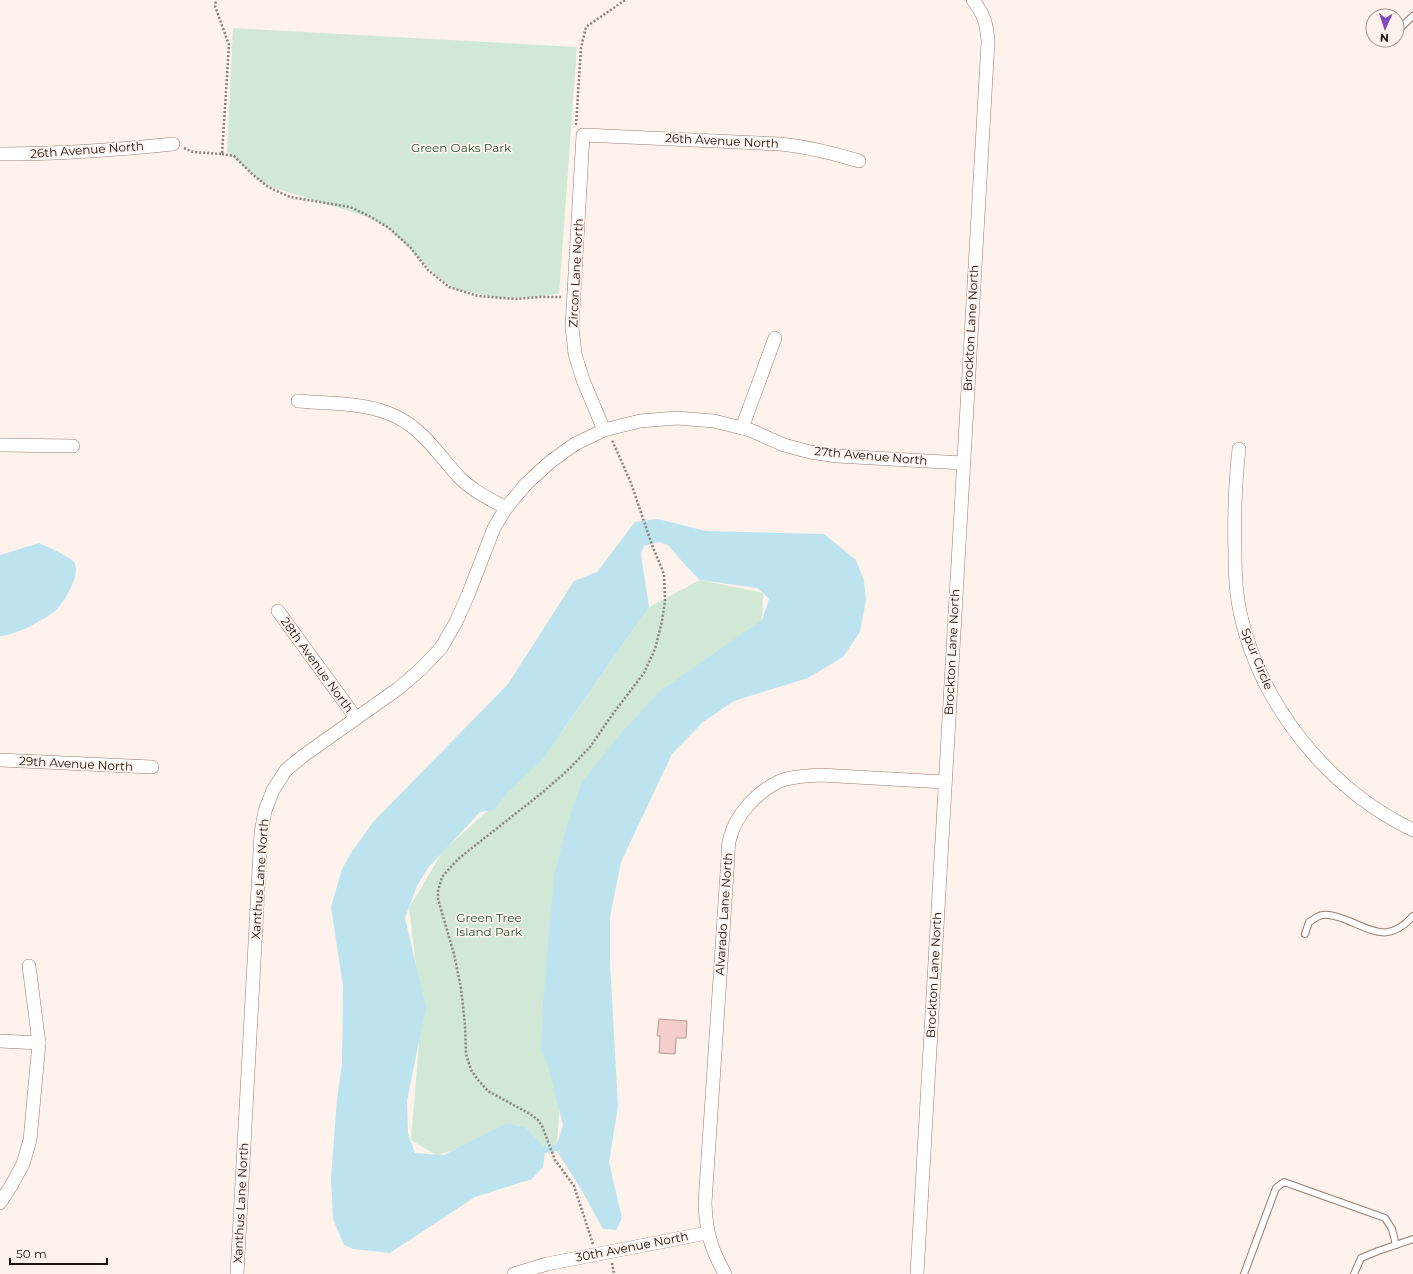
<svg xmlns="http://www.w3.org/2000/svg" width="1413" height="1274" viewBox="0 0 1413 1274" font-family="Montserrat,sans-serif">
<rect width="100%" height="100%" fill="#fef2ec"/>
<!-- green -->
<g fill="#d0e8d5">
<polygon points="233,28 577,47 559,294 533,297 499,298 455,289 438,277 395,234 372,218 265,185 227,152"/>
<polygon points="700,580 763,593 762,620 571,813 560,1100 557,1144 544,1148 525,1127 506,1123 454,1150 436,1155 411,1140 419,1045 416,965 409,908 443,851 507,793 562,732 649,607"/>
</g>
<!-- water -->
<g fill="#bde4ee" fill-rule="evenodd">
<path d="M658,519l48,12 118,3 32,26 8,21 2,19 -6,32 -17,25 -35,21 -74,23 -31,21 -31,32 -51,108 -11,55v46l8,143 -9,56 13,56 -6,12 -13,-1 -21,-38 -25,-40 -12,2 -2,14 -11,12 -57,18 -85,56 -37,-4 -9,-4 -11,-26 -2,-41 6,-79 5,-35 1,-78 -12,-79 11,-38 9,-16 22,-31 135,-138 66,-103 23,-9 38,-50zM659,542l9,3 18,21 14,14 57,8 6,5 6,6 -7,21 -102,71 -38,41 -40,50 -14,39 -14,55 -11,127 -2,48 6,11 16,63 -6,19 -13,3 -19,-20 -19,-4 -62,32 -29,-2 -7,-20 -1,-32 19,-94 -21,-89 12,-32 11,-18 52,-56 14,-2 13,-17 35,-33 107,-153 -8,-53 3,-8z"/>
<path d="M39,543c9,4 28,12 35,19 3,4 2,10 1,15 -3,10 -12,27 -20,34 -11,9 -41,25 -55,25v-81z"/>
</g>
<!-- building -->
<polygon fill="#f4cecc" stroke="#b79795" points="659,1019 687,1021 686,1038 676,1038 675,1054 659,1053 660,1036 657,1036"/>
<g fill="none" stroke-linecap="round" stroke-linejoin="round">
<!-- lane casing -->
<g stroke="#977c6e" stroke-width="8">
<g id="lane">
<polyline points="1397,31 1413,16"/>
<path d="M1305,934l4,-12c4,-2 9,-7 14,-7 6,-1 15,2 21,4 29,11 44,25 69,-3"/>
<polyline points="1244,1274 1276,1188 1284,1182 1385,1218 1392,1229 1396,1245"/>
<polyline points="1354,1274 1361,1258 1378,1251 1413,1239"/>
</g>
</g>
<!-- street casing -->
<g stroke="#977c6e" stroke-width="14">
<g id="street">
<path d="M0,154c58,0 116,-4 173,-10"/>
<path d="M298,401c32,3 70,1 99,16 26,13 42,38 61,59 13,14 32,23 48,32"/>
<polyline points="742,428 775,338"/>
<path d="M604,430l-21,-50 -8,-26 -3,-27 11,-192 198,9c27,3 52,9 78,17"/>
<polyline points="0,445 73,446"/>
<path d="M1239,449c-4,35 -5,71 -4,106 0,19 1,39 5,57 20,93 88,177 173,218"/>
<polyline points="278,611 356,718"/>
<polyline points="0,760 152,767"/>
<polyline points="0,1041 39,1043"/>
<polyline points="0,1203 11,1186 23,1164 30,1140 39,1043 29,966"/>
<polyline points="237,1274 261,833 265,811 273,790 286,770 303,756 399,688 421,669 441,648 456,622 468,595 494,528 506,508 526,484 550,462 575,444 604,430 640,421 677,418 714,421 750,430 784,445 810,452 837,456 963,463"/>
<polyline points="514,1274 547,1264 707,1233"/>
<path d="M725,1274c-14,-25 -19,-42 -20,-71l23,-346c0,-6 0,-13 2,-19 6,-24 27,-46 50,-57 12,-5 27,-5 40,-6l124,7"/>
<path d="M917,1274l71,-1232c-1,-17 -4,-28 -15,-42"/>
</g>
</g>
<!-- path -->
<g stroke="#8a807a" stroke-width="2.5" stroke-dasharray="2 2" stroke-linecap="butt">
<polyline points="576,125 581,48 586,27 625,0"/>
<polyline points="184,148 193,152 222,154 229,45 215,6 216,0"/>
<polyline points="222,154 234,156 251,173 268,187 290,197 350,207 369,216 389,228 410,247 428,270 449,287 478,296 515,299 539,297 561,297"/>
<polyline points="593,1244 574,1186 555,1160 542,1126 538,1120 530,1114 488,1091 478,1080 471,1070 466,1054 465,1025 461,988 454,954 438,899 438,891 442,877 458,859 543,792 567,771 590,747 612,715 644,673 655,649 662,621 665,601 664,574 652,545 631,483 612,440"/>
<polyline points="612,1263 614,1274"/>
</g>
<!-- lane -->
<use href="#lane" stroke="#fff" stroke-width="6"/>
<!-- street -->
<use href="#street" stroke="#fff" stroke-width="13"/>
</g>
<g text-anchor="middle" stroke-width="3.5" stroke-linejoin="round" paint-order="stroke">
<!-- street labels -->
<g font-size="12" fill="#1a110c" stroke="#fef2ec">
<text transform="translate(722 141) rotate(3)" y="4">26th Avenue North</text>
<text transform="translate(87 150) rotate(-4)" y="4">26th Avenue North</text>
<text transform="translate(576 273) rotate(-87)" y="4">Zircon Lane North</text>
<text transform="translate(971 328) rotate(-87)" y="4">Brockton Lane North</text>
<text transform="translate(871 456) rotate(5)" y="4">27th Avenue North</text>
<text transform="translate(952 652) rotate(-87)" y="4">Brockton Lane North</text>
<text transform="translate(1257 659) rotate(68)" y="4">Spur Circle</text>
<text transform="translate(317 665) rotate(54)" y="4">28th Avenue North</text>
<text transform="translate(76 764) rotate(3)" y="4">29th Avenue North</text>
<text transform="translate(260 879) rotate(-86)" y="4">Xanthus Lane North</text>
<text transform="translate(724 914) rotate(-86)" y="4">Alvarado Lane North</text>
<text transform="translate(934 975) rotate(-87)" y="4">Brockton Lane North</text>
<text transform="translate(241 1203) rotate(-87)" y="4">Xanthus Lane North</text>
<text transform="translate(632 1247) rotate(-11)" y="4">30th Avenue North</text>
</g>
<!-- park labels -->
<g font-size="12" fill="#265435" stroke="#fef2ec">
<text x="461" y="152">Green Oaks Park</text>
<text x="489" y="922">Green Tree<tspan x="489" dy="14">Island Park</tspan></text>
</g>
</g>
<!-- north arrow -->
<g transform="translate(1385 28) rotate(183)"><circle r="19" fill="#fef2ec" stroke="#a39892"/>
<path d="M0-3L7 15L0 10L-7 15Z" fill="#8048be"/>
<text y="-6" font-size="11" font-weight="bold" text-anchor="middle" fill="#1a110c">N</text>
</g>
<!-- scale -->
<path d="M10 1258v6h97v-6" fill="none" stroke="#1a110c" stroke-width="2"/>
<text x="16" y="1258" font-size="12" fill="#1a110c" stroke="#fef2ec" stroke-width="3" paint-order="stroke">50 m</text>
</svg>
